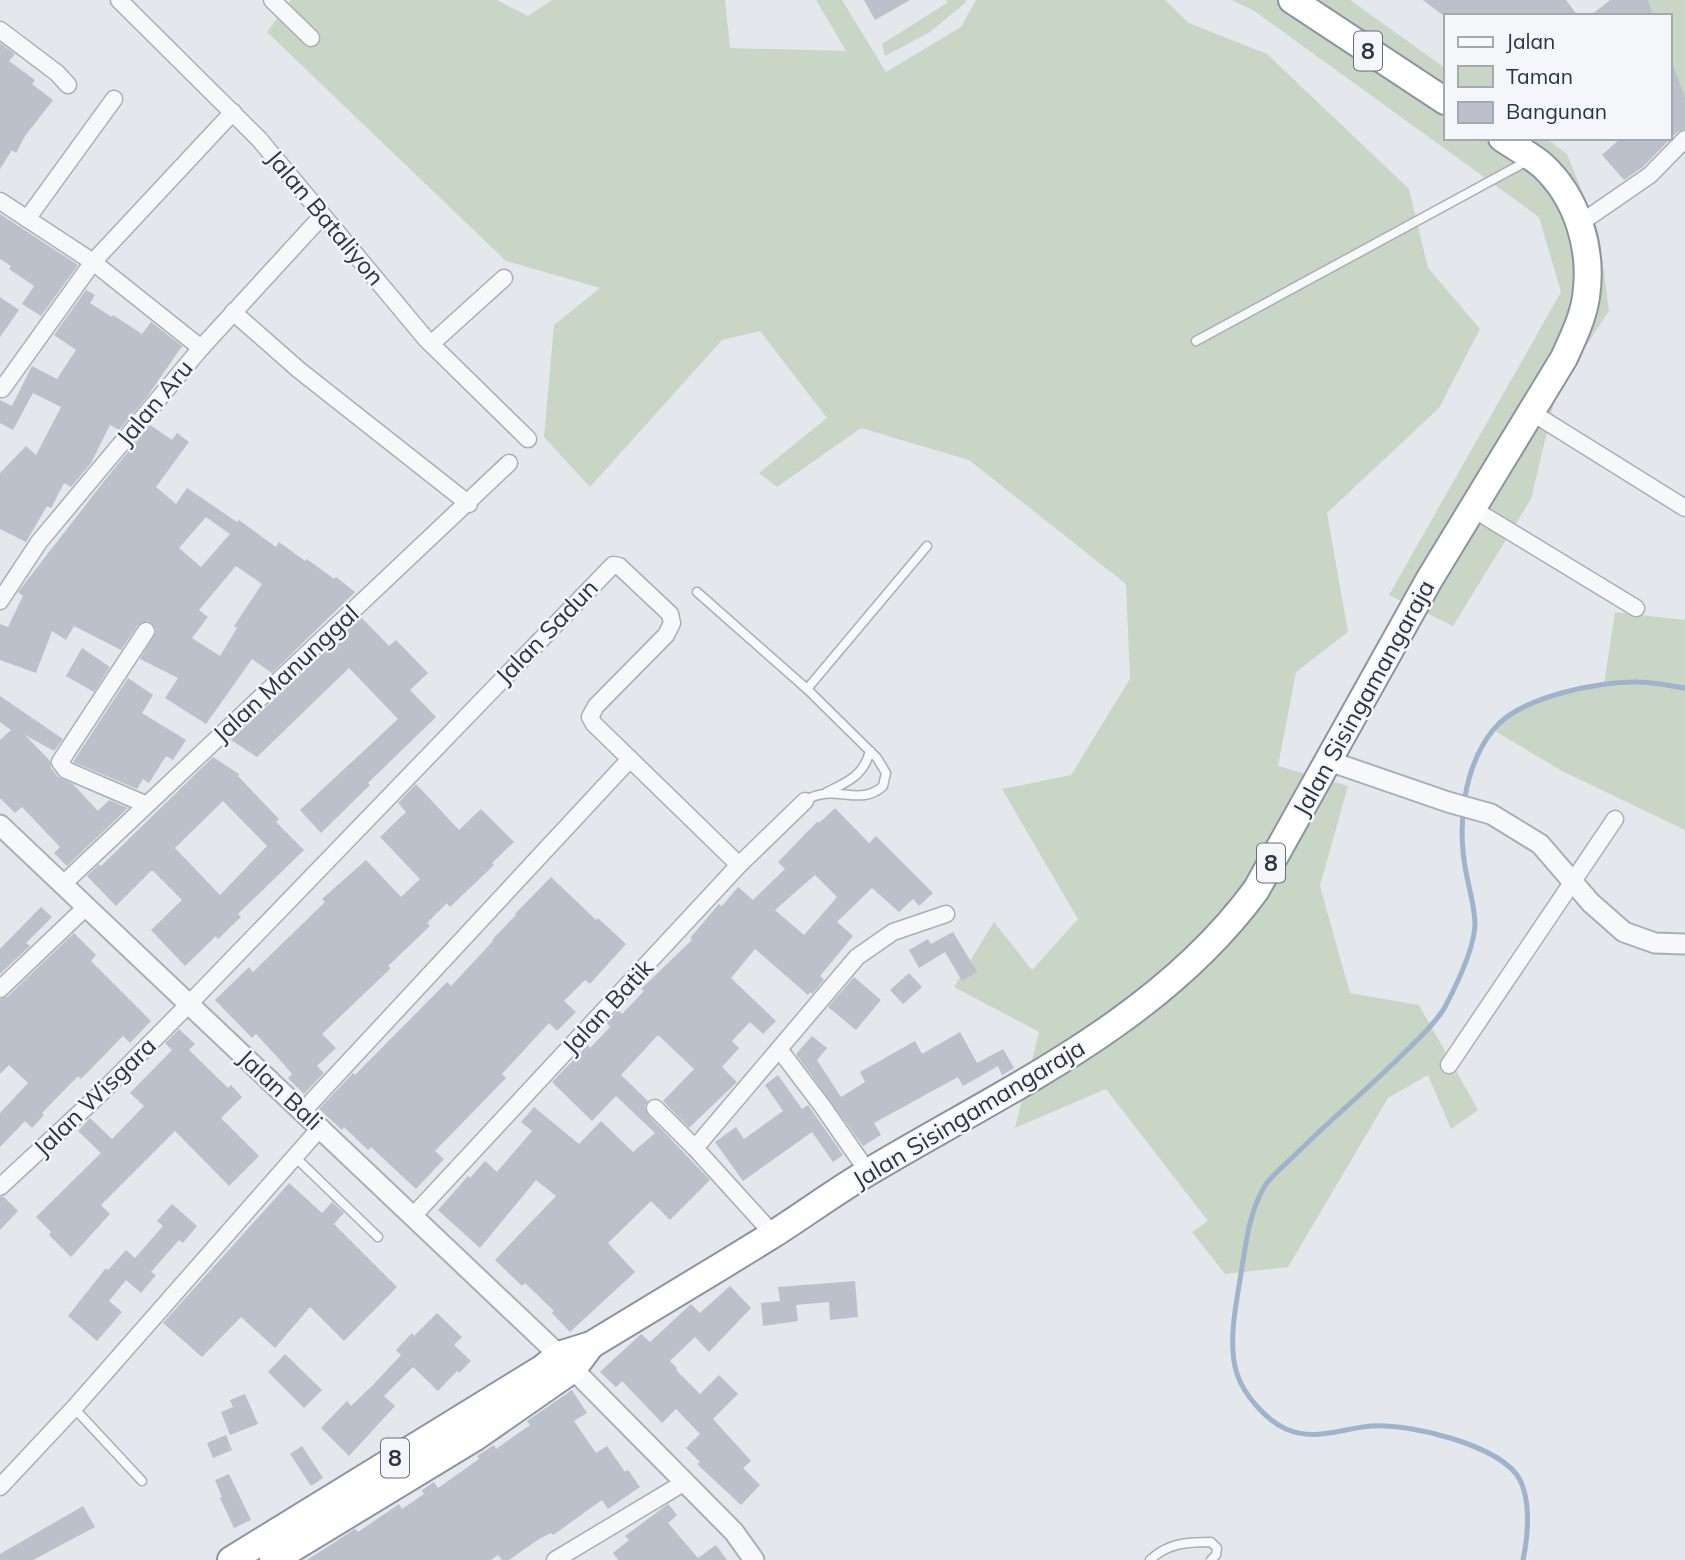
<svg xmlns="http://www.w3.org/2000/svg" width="1685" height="1560" viewBox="0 0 1685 1560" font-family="Mulish,sans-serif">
<rect width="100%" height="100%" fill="#e4e7ec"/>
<!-- green -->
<g fill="#c9d6c5">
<polygon points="291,0 497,0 528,16 552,0 725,0 730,48 846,51 816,0 842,0 886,72 961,27 976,0 1165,0 1189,23 1267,54 1409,189 1428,268 1480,329 1439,408 1327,513 1348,632 1296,672 1278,766 1348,786 1320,886 1350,993 1419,1005 1478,1110 1451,1129 1428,1075 1388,1098 1288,1267 1225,1274 1192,1232 1208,1221 1106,1089 1015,1128 1039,1032 954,987 994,922 1032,970 1078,919 1002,789 1071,775 1130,679 1126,584 969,460 861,428 777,487 759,473 827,418 760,331 722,340 590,487 544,437 554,325 600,288 506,261 267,32"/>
<polygon points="946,0 966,0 965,3 930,32 885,56 882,44 947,3"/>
<polygon points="1231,0 1350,0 1445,68 1445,138 1545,138 1567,154 1599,234 1609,311 1557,390 1531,499 1453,626 1389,595 1561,292 1539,217 1253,10"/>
<polygon points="1648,0 1685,0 1685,98 1669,56 1669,16 1654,16"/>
<path d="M1615,612l70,8v210l-123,-59 -69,-41c30,-28 71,-37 111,-46z"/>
</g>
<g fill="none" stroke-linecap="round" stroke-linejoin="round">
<!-- stream -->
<path stroke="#9fb4cc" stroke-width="5" d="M1523,1560c5,-24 8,-58 -3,-80 -18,-35 -112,-57 -148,-54 -30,2 -56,16 -86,3 -20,-9 -42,-34 -49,-55 -9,-28 -2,-65 3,-94 5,-30 8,-64 23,-91 7,-13 22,-24 33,-35 35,-35 73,-66 108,-101 14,-14 31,-29 41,-46 11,-21 29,-58 30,-82 0,-18 -6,-36 -9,-53 -9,-47 -3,-104 27,-142 26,-33 106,-49 145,-48 16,0 32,4 47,6"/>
</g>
<!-- building -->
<g fill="#bbc0ca" fill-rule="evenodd">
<polygon points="864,0 910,0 875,20"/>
<polygon points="1423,0 1566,0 1578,16 1444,16"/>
<polygon points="1610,0 1648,0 1654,16 1590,16"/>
<polygon points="0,43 15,54 9,61 35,80 32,84 53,100 25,136 16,153 12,150 0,169"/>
<polygon points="1671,59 1685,98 1685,129 1677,132 1643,167 1624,180 1602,155 1621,138 1669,138"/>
<polygon points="0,214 78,265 41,316 22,304 34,286 9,269 11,266 0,259"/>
<polygon points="86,290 95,295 90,303 112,317 113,315 142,334 151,322 182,346 147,397 119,430 110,425 91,463 71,487 64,483 51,508 47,506 26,542 0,529 0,473 26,446 36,455 61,407 33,393 13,430 0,423 0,400 12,406 32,366 57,379 76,350 54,335"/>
<polygon points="0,297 19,310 0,337"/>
<path d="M150,425l22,15 5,-7 12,9 -33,45 20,17 11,-16 50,34 2,-2 37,27 3,-5 26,19 2,-2 27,20 2,-2 19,15 -83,81 -20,-14 -46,65 -41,-26 13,-20 -38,-19 16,-27 -1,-6 -8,-5 -9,4 -17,25 -47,-24 -8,14 -14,-9 -16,42 -36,-13v-36l8,3 15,-31 -5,-4 87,-112zM206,517l24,17 -29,33 -22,-19zM236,566l26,18 -28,42 3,2 -17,28 -28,-18 16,-21 -9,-7z"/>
<polygon points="361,617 389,646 396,640 428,673 410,690 436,717 368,783 370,785 321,833 300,810 398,719 349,668 257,757 231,740"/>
<polygon points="82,648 110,667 94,692 66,676"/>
<polygon points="128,678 153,695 142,713 186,740 173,760 166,756 149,783 143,779 137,789 73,762"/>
<polygon points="0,696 63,739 54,751 25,735 50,761 51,768 58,777 73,784 98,811 109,800 128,808 67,866 54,853 60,847 22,807 15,813 0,798 0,740 11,730 0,722"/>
<path d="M213,757l26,17 -1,2 41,43 -3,3 28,28 -66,64 3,3 -23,22 -2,-3 -31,30 -34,-36 31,-30 -30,-30 -36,36 -29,-30 12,-12 2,2zM223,801l44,45 -47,49 -45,-47z"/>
<polygon points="416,784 459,830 481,809 514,842 492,863 494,865 450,907 447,903 427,923 430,926 388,966 391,968 322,1034 336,1048 317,1066 324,1073 304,1094 288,1078 292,1074 280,1060 256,1034 252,1038 215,1000 249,967 253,972 325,902 322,899 366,860 401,897 420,879 380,837 406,812 398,803"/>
<path d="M835,808l34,35 7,-7 57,57 -14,13 -6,-7 -14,13 -27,-24 -35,34 16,14 -33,40 4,4 -12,14 -2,-2 -2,3 -53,-46 -24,29 45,43 -13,13 -13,-12 -18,19 7,7 -17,19 15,15 -48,46 -26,-27 31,-32 -36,-34 -37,40 27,26 -3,5 3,9 62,65 -40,40 -19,-19 -43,42 27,29 -65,60 -18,-19 2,-2 -29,-28 -3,3 -27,-26 61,-64 -20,-16 -56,68 -42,-38 30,-34 2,2 15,-17 12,11 35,-41 -11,-9 13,-15 45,37 22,-23 32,31 22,-19 -39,-37 -24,25 -40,-39 36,-37 2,3 20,-21 -3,-4 11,-13 4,4 22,-23 -3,-2 51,-49 -2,-2 29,-34 3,2 16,-19 15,13 32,-31 -7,-7 40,-41 1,2zM815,875l22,22 -33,38 -29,-25z"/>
<polygon points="551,877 596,920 598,918 626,944 590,984 585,980 564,1001 576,1012 557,1031 549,1023 502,1074 506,1078 435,1151 444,1159 416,1189 371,1147 368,1150 344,1127 342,1130 319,1109 353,1073 355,1075 447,982 451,986 493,941 492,940 516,915 515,914"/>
<polygon points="41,907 52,917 26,943 30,946 0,974 0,949"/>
<polygon points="953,932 977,972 962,981 945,952 919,968 909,950 928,939 931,944"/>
<polygon points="74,933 96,955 91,961 151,1021 130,1043 123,1036 81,1079 78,1076 42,1113 44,1115 32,1128 25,1121 0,1147 0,1113 28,1083 9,1065 0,1074 0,999 7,997"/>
<polygon points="909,973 922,987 903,1004 890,990"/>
<polygon points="854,977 881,1000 856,1030 828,1007"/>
<polygon points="179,1029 195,1044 189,1050 228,1088 231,1085 242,1097 221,1118 259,1156 229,1186 175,1131 101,1205 110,1214 71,1257 49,1235 51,1232 36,1217 101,1153 78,1131 90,1118 112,1139 144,1106 130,1093 172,1050 165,1043"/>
<polygon points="960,1032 977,1063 1003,1049 1014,1068 1002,1075 998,1066 963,1086 958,1077 874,1123 881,1135 863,1146 796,1054 812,1036 827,1048 817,1060 841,1097 865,1082 860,1072 915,1041 922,1054"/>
<polygon points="778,1075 802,1109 808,1105 843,1155 833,1162 812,1132 743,1181 715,1142 736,1127 744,1139 783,1111 765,1085"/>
<polygon points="289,1183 322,1213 332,1202 344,1213 334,1224 397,1287 344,1341 310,1307 275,1348 241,1317 202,1357 163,1323"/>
<polygon points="0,1197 4,1197 18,1211 0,1230"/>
<polygon points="172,1204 197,1226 183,1243 179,1240 151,1272 156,1275 141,1293 126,1280 109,1301 122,1312 97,1341 68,1316 106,1268 108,1270 126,1250 135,1258 163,1226 157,1221"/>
<polygon points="855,1281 858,1317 830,1320 829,1302 796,1305 798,1321 763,1326 761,1303 780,1301 778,1287"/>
<polygon points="730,1286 751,1308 709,1352 695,1337 670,1361 677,1368 676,1370 700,1394 719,1375 738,1394 713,1419 751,1461 743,1468 760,1485 741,1505 697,1464 700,1462 686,1448 700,1434 676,1409 662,1423 622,1381 616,1387 600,1372 641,1334 650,1342 691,1304 700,1313"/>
<polygon points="437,1313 462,1337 454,1345 471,1361 459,1373 457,1371 438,1391 413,1367 384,1396 395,1406 349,1456 321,1428 347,1401 351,1406 373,1385 401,1355 396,1350 412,1333 414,1336"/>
<polygon points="285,1354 322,1390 304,1408 268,1372"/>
<polygon points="572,1390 587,1413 574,1421 596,1453 607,1446 625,1472 628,1470 640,1487 608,1509 602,1500 553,1535 551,1533 539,1539 509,1560 502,1560 498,1555 491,1560 307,1560 355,1529 358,1532 399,1504 402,1509 424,1494 422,1490 434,1482 438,1488 479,1459 477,1456 494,1445 496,1449 530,1425 527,1421"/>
<polygon points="245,1394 258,1424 230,1435 221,1412 233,1407 230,1400"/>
<polygon points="226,1435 232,1450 213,1458 207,1443"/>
<polygon points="302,1446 323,1478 311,1486 290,1454"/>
<polygon points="229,1474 251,1520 234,1528 220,1498 222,1497 215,1480"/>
<polygon points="668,1504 677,1515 668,1523 698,1558 716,1545 727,1560 618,1560 613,1553 629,1540 625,1536"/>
<polygon points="83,1506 95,1527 33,1560 0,1560 0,1554"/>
</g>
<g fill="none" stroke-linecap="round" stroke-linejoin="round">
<!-- service casing -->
<g stroke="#a9aeb7" stroke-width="11">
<g id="service">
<polyline points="1196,341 1529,160"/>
<path d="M697,592l110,97 70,69 9,15 -3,13c-23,22 -50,-4 -78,15"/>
<polyline points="807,689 927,546"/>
<path d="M827,792c21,-10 37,-17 43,-41"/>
<polyline points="295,1157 378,1237"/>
<polyline points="74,1408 142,1481"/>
<path d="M1150,1560c18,-17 37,-18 61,-18l6,6 -1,7 -5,5"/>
</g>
</g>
<!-- minor casing -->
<g stroke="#a9aeb7" stroke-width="19">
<g id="minor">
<polyline points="119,0 259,139 426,339 528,439"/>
<polyline points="272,0 311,38"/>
<polyline points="0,30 57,73 68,85"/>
<polyline points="0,201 93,262 201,348"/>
<polyline points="27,219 114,99"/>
<polyline points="1579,224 1650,175 1685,139"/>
<polyline points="233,312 299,370 469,504"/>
<polyline points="431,344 504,278"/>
<polyline points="2,389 93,262 233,112"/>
<polyline points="1531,412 1685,508"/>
<polyline points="1473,509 1636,608"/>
<polyline points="0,601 39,542 201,348 322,216"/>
<polyline points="145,804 66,770 60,762 146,631"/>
<polyline points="62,885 509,463"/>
<polyline points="0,989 85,908"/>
<polyline points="779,1049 823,1107 868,1172"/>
<polyline points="1449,1065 1615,819"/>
<polyline points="655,1108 695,1148 773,1234"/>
<polyline points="303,1111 630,759"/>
<polyline points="695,1148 857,957 893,932 946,914"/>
<polyline points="0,1187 99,1095 188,1005 613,565 619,566 670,614 672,623 666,635 596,706 590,717 594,724 739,865"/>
<polyline points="413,1216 739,865 805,801"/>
<polyline points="0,1487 74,1408 321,1127"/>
<polyline points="555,1560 685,1482"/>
</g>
</g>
<!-- tertiary casing -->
<g stroke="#a9aeb7" stroke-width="23">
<g id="tertiary">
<polyline points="1329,761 1448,802 1491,814 1540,844 1591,903 1624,932 1655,943 1685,944"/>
<polyline points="0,825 559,1355 734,1532 754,1560"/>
</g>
</g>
<!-- trunk casing -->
<g stroke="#8b94a3" stroke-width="30">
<g id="trunk">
<polyline points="1292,0 1445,101"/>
<path d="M231,1560l312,-192 16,-13 32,-10c61,-37 121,-73 181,-110 33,-21 64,-44 98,-64 137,-82 289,-149 386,-281l173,-310 135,-222c9,-20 19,-40 22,-61 7,-47 -8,-99 -44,-132 -12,-10 -27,-18 -40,-27"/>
<polyline points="273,1560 474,1438 573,1369 591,1345"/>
</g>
</g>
<!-- service -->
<use href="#service" stroke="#f7f8fa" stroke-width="8"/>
<!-- minor -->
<use href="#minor" stroke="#f7f8fa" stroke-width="16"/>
<!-- tertiary -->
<use href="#tertiary" stroke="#f7f8fa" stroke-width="19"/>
<!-- trunk -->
<use href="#trunk" stroke="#fff" stroke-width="26"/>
</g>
<g text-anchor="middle" stroke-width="5" stroke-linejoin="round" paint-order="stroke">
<!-- shield labels -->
<g fill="#f4f6f9" stroke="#676e7b" stroke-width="2">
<rect x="1354" y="31.5" width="28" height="39" rx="5"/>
<rect x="1257" y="843.5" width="28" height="39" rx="5"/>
<rect x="381" y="1438.5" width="28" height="39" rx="5"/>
</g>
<g font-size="23" font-weight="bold" fill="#2b3445">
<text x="1368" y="59">8</text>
<text x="1271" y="871">8</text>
<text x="395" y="1466">8</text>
</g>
<!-- street labels -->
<g font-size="24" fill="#2b3445" stroke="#f4f6f9">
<text transform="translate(325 218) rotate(50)" y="8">Jalan Bataliyon</text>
<text transform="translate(155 403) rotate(-50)" y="8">Jalan Aru</text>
<text transform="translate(547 632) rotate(-46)" y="8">Jalan Sadun</text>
<text transform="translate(286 674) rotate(-43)" y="8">Jalan Manunggal</text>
<text transform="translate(1364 698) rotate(-61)" y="8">Jalan Sisingamangaraja</text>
<text transform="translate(608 1007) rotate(-47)" y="8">Jalan Batik</text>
<text transform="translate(280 1090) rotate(43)" y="8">Jalan Bali</text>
<text transform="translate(95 1097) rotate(-44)" y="8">Jalan Wisgara</text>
<text transform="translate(969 1114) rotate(-31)" y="8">Jalan Sisingamangaraja</text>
</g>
</g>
<!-- legend -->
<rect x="1444" y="14" width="228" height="126" fill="#f4f6f9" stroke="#a4a8b1" stroke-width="2"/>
<rect x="1458" y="37" width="35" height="10" fill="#f7f8fa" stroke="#a4a8b1" stroke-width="2"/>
<text x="1506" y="49" font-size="21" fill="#2b3445">Jalan</text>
<rect x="1458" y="66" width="35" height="21" fill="#c9d6c5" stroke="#a4a8b1" stroke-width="2"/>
<text x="1506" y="84" font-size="21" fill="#2b3445">Taman</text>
<rect x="1458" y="102" width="35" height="21" fill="#bbc0ca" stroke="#a4a8b1" stroke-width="2"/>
<text x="1506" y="119" font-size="21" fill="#2b3445">Bangunan</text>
</svg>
